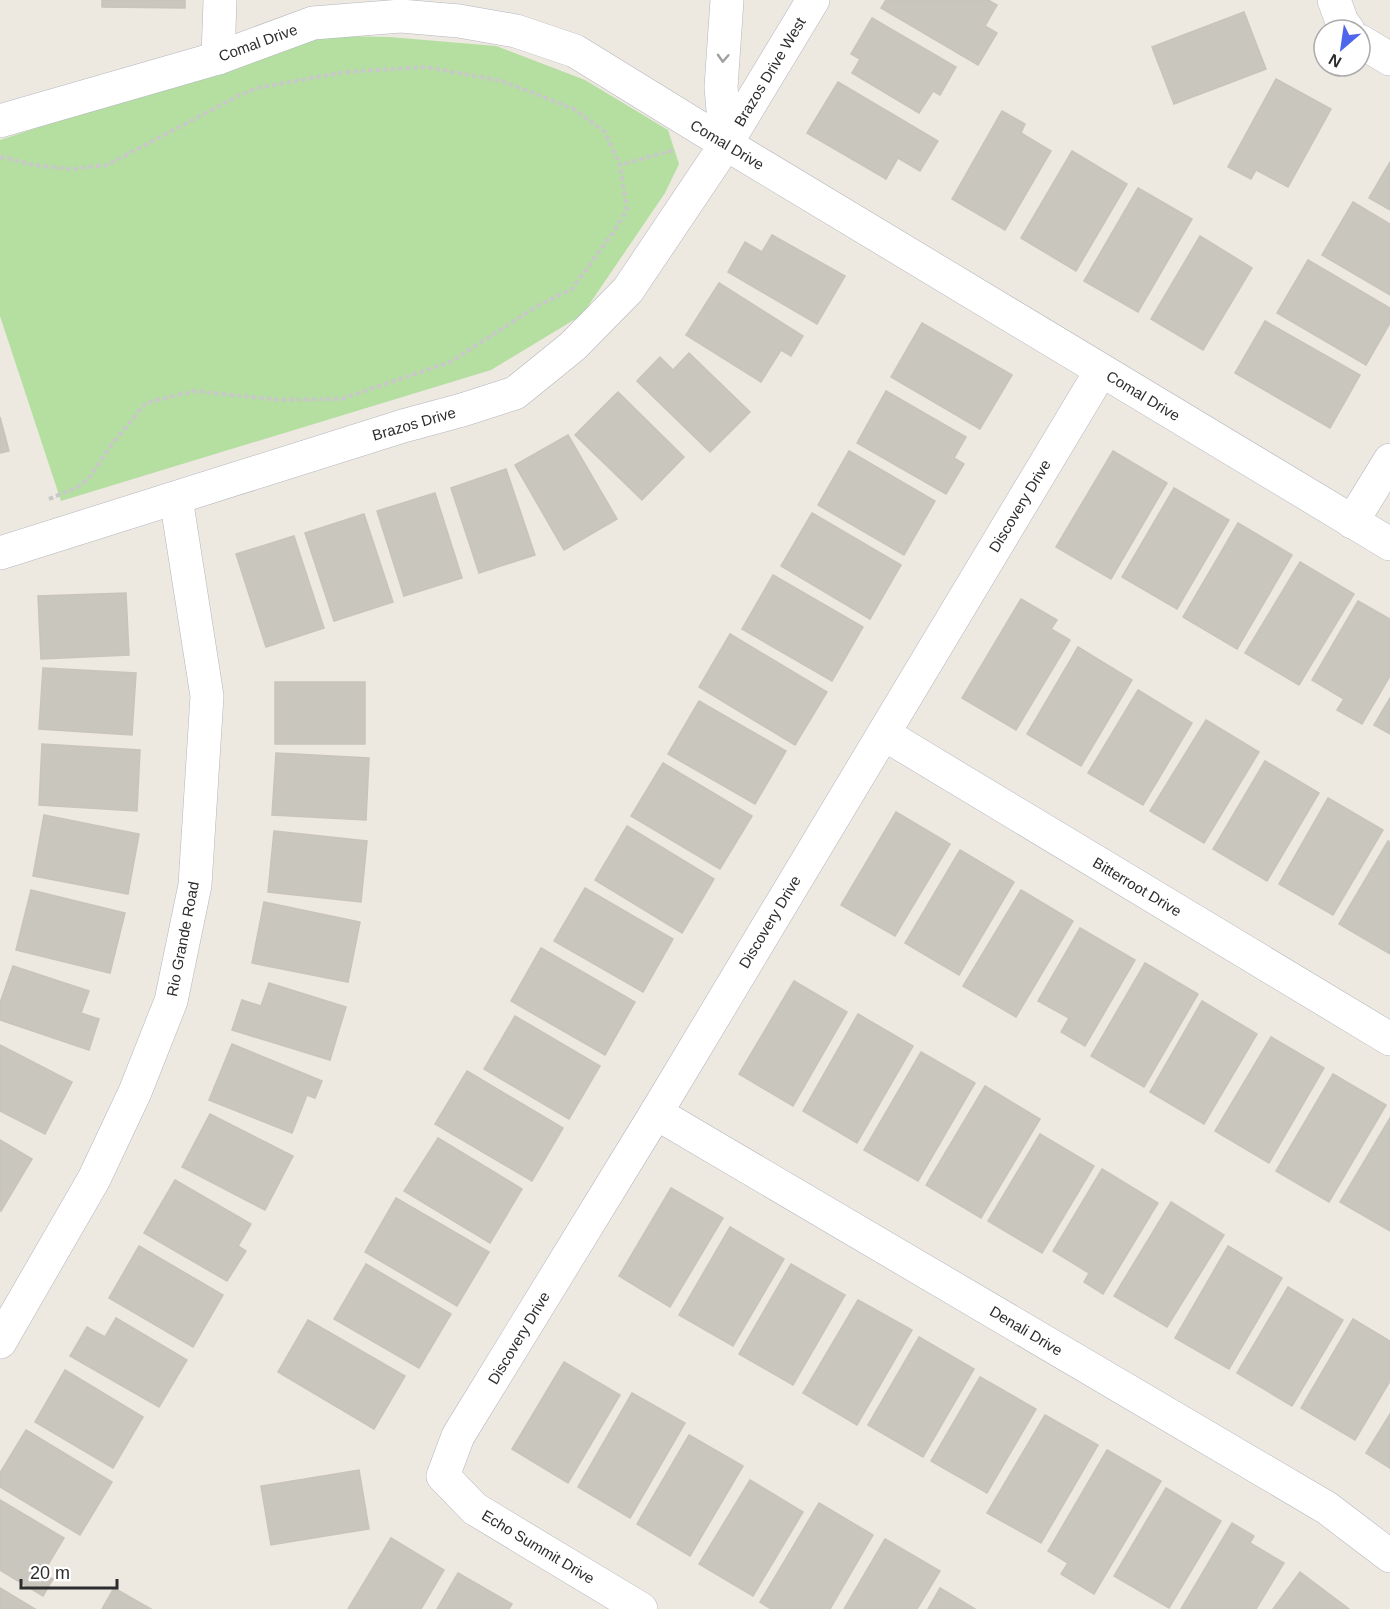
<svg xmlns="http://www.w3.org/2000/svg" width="1390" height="1609" viewBox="0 0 1390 1609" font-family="Helvetica,sans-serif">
<rect width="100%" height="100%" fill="#ede8e0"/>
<!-- green -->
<polygon fill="#b4dfa1" points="328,36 389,37 496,46 585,80 668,130 679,164 665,193 582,315 491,370 61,501 0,316 0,140 271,51"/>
<!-- building -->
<g fill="#c9c6be" stroke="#c8c4ba" stroke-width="1.5">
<polygon points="102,0 185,0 185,8 102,7"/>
<polygon points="886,0 988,0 997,5 985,26 997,33 978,65 881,8"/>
<polygon points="1244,12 1266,69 1174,104 1152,47"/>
<polygon points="872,18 956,67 940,95 933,91 919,113 852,73 860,59 851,54"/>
<polygon points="1276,79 1331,109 1288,187 1256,170 1251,179 1228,167"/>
<polygon points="838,82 938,141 920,171 898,158 886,179 807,133"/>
<polygon points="1002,111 1025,124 1021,133 1051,151 1005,230 952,199"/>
<polygon points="1072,151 1127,184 1076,271 1021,238"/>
<polygon points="1390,162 1390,210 1369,198"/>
<polygon points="1138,188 1192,219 1138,312 1084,281"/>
<polygon points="1353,202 1390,224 1390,295 1322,255"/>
<polygon points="772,235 845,276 817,324 728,272 745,242 762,252"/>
<polygon points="1200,236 1252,268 1203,350 1151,319"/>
<polygon points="1308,260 1390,308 1390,323 1366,365 1277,313"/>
<polygon points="719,283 803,336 791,356 781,350 761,382 686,335"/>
<polygon points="1265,321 1360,375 1330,428 1235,373"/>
<polygon points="922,323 1012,375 980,429 891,377"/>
<polygon points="689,353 750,412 710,452 637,381 660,357 673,370"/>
<polygon points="886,391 966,437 954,458 964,464 946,494 857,443"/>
<polygon points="618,392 684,457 642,500 575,435"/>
<polygon points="0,417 9,451 0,453"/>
<polygon points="568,435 617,519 564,550 515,465"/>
<polygon points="849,451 935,501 904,555 818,505"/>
<polygon points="1113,451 1167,483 1111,579 1056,547"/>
<polygon points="506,469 535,555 479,573 451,488"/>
<polygon points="1174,488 1229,520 1177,609 1122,577"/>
<polygon points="435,493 462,578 404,596 377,511"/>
<polygon points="812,513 901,565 870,619 781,566"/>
<polygon points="364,514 393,602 334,621 305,533"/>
<polygon points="1238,523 1292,555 1237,649 1183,617"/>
<polygon points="294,536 324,628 266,647 236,554"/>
<polygon points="1300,562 1354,594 1299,685 1245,653"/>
<polygon points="773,575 863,627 832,681 742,629"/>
<polygon points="126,593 129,655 41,659 38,596"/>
<polygon points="1021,599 1057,620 1051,629 1070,640 1016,730 962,698"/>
<polygon points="1358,601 1390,619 1390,676 1362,724 1337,710 1344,699 1312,680"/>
<polygon points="730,634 827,692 795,745 699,687"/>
<polygon points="1078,647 1132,680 1081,766 1027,734"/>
<polygon points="43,668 136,673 132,735 39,729"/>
<rect x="275" y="682" width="90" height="62"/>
<polygon points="1138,690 1192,723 1143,805 1088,773"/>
<polygon points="1390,698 1390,734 1374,725"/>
<polygon points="699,701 786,751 755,804 668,754"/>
<polygon points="1206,720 1259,752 1204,843 1150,811"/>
<polygon points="42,744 140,750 137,811 39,805"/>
<polygon points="276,753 369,758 366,820 272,815"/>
<polygon points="1265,761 1319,793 1267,881 1213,849"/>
<polygon points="663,763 752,816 720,869 631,816"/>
<polygon points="1328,798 1383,830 1333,915 1279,884"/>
<polygon points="896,812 950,844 895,936 841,905"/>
<polygon points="44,815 139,834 128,894 33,876"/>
<polygon points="627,826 714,879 682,933 595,880"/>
<polygon points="274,831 367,841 361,902 268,892"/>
<polygon points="1388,841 1390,842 1390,954 1339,924"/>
<polygon points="960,850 1014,882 959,975 905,943"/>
<polygon points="585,888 673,939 643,992 554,941"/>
<polygon points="31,890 125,913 110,973 16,950"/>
<polygon points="1021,890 1073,921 1016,1017 963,986"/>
<polygon points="264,902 360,922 348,982 252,963"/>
<polygon points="1080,928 1135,960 1085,1046 1061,1032 1069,1018 1038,1001"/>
<polygon points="541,948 635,1002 605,1055 511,1001"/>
<polygon points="1145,963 1198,994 1144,1087 1091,1056"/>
<polygon points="13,966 89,991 81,1013 99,1019 89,1050 0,1020 0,1003"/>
<polygon points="794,981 847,1012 793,1106 739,1074"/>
<polygon points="269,983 346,1007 330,1060 232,1030 242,1000 261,1006"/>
<polygon points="1202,1001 1257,1034 1204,1124 1150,1092"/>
<polygon points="858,1014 913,1046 857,1143 803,1111"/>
<polygon points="515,1016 600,1066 569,1119 484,1069"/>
<polygon points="1271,1037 1324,1068 1269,1163 1215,1131"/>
<polygon points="232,1044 322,1081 315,1098 307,1095 292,1133 209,1100"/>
<polygon points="0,1045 72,1082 45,1134 0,1111"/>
<polygon points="921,1052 975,1083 918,1181 864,1150"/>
<polygon points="467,1071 563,1128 532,1181 435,1124"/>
<polygon points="1333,1074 1386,1105 1329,1202 1276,1171"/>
<polygon points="985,1086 1040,1119 981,1218 926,1185"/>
<polygon points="210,1114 293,1156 265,1210 182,1167"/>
<polygon points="1390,1118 1390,1231 1340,1202"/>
<polygon points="1040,1134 1094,1166 1042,1253 988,1221"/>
<polygon points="438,1138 522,1189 490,1243 404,1191"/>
<polygon points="0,1140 32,1159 1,1211 0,1211"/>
<polygon points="1102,1169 1158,1203 1103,1294 1084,1282 1089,1273 1053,1251"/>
<polygon points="175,1180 251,1224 238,1246 246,1251 227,1281 144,1233"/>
<polygon points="671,1188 723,1218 670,1307 619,1276"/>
<polygon points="396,1198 489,1252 457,1306 365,1252"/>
<polygon points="1171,1202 1224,1235 1167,1327 1114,1296"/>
<polygon points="730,1227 784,1259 733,1346 679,1315"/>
<polygon points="139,1246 223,1295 193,1347 109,1298"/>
<polygon points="1228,1246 1282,1278 1229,1369 1175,1338"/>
<polygon points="366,1264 451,1314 419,1368 334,1319"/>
<polygon points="791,1264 845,1295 793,1385 739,1354"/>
<polygon points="1288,1287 1343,1320 1292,1406 1237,1373"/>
<polygon points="858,1300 912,1330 857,1425 803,1393"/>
<polygon points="116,1318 187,1360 159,1407 70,1356 87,1327 105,1337"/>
<polygon points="1353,1319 1390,1341 1390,1381 1355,1440 1301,1408"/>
<polygon points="308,1320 405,1376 374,1429 278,1372"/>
<polygon points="919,1337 974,1369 923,1457 868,1425"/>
<polygon points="564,1362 620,1395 568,1483 512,1449"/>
<polygon points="65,1370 143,1417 113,1468 35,1422"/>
<polygon points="980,1377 1036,1409 987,1493 931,1461"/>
<polygon points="632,1393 685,1423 630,1518 578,1487"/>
<polygon points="1390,1414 1390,1468 1366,1453"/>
<polygon points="1045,1415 1098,1445 1041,1543 987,1513"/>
<polygon points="26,1430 112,1482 80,1535 0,1487 0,1473"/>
<polygon points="689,1435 743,1466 690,1556 637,1524"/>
<polygon points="1107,1450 1161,1481 1094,1594 1061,1574 1068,1563 1048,1551"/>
<polygon points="359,1470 369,1529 271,1545 261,1486"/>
<polygon points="750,1480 803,1512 753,1596 699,1564"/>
<polygon points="1166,1488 1221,1521 1169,1608 1114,1576"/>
<polygon points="0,1500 64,1538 43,1573 53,1579 43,1596 0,1570"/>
<polygon points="819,1503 873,1535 830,1609 771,1609 760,1602"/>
<polygon points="1232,1523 1254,1536 1250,1543 1284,1563 1256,1609 1181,1609"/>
<polygon points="391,1538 444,1570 421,1609 348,1609"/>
<polygon points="885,1539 940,1571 917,1609 844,1609"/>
<polygon points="1300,1572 1349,1609 1273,1609"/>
<polygon points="458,1573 512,1604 509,1609 437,1609"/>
<polygon points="0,1588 35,1609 0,1609"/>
<polygon points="114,1588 151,1609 102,1609"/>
<polygon points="940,1588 975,1609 928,1609"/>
</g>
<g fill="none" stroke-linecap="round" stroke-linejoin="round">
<!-- minor casing -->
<g stroke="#b4b6bf" stroke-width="34">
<g id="minor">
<polyline points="1334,0 1342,22 1348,30"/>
<polyline points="1360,41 1390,59"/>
<polyline points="218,58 220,0"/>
<polyline points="0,121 218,58 313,23 401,16 459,21 516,31 575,51 726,144 1390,544"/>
<polyline points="726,144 721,87 727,0"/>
<polyline points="1352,522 1390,460"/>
<polyline points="0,553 403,426 462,410 515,393 573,346 628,290 726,144 813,0"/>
<polyline points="884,734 1390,1039"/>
<polyline points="656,1113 1327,1508 1390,1556"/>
<polyline points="0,1342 94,1179 135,1092 171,1001 195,885 207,696 176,498"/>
<polyline points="641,1609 475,1509 443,1476 458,1436 656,1113 1101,371"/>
</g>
</g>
<!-- path -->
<g stroke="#c8c8c8" stroke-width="4" stroke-dasharray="4.5 3" stroke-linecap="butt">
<polyline points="0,158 3,157 33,165 70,169 107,165 238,96 257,88 345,72 426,67 502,81 574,109 605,132 620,165 674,150"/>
<polyline points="49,499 78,487 89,478 112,444 146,403 194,391 280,400 341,399 450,362 539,305 572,289 612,234 627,210 620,165"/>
</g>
<!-- minor -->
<use href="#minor" stroke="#fff" stroke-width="33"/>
</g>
<!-- one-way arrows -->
<defs><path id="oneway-chevron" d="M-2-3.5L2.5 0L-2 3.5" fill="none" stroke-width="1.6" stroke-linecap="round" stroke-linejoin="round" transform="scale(1.5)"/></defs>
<use stroke="#a0a0a0" href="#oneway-chevron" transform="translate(723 58) rotate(93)"/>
<g text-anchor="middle" stroke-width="6" stroke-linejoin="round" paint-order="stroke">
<!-- street labels -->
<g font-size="15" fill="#2d2d2d" stroke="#fff">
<text transform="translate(258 43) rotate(-20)" y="5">Comal Drive</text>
<text transform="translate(770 72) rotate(-59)" y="5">Brazos Drive West</text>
<text transform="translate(727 145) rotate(31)" y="5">Comal Drive</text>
<text transform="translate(1143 396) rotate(31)" y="5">Comal Drive</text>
<text transform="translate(414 424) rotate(-16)" y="5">Brazos Drive</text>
<text transform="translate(1020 506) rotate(-59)" y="5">Discovery Drive</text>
<text transform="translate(1137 887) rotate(31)" y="5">Bitterroot Drive</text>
<text transform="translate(770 922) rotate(-59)" y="5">Discovery Drive</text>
<text transform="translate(183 939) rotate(-79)" y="5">Rio Grande Road</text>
<text transform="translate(1026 1331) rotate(31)" y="5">Denali Drive</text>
<text transform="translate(519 1338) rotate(-59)" y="5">Discovery Drive</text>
<text transform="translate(538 1547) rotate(31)" y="5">Echo Summit Drive</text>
</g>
</g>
<!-- north arrow -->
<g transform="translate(1342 48) rotate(209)"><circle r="28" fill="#ffffff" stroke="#ababab" stroke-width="1.5"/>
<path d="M0-4.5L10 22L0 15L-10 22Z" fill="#4e66ec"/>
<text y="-9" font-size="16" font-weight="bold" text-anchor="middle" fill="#2d2d2d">N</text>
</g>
<!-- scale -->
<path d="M21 1579v9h96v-9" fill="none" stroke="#2d2d2d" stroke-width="3"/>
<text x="30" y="1579" font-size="18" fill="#2d2d2d" stroke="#ffffff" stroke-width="4.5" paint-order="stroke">20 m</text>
</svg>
